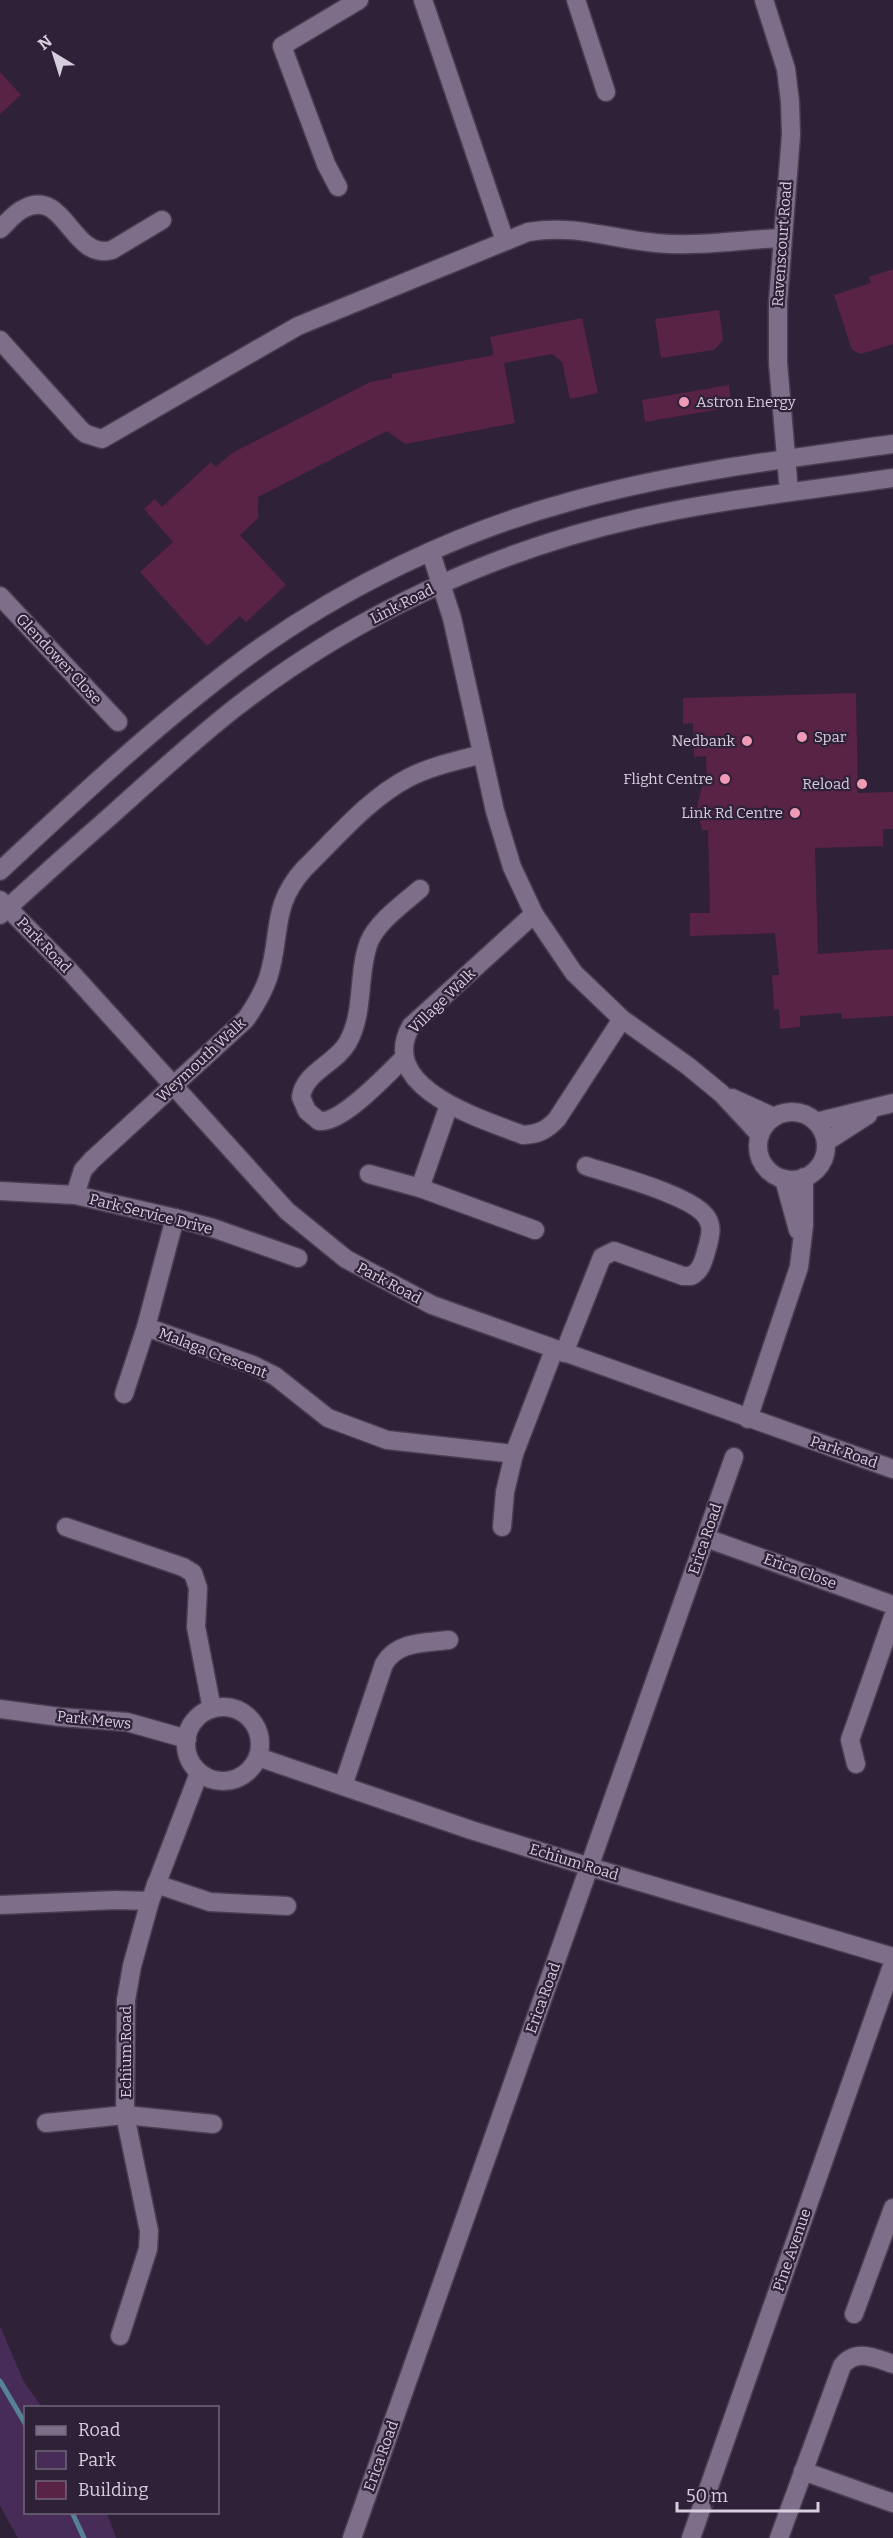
<svg xmlns="http://www.w3.org/2000/svg" width="893" height="2538" viewBox="0 0 893 2538" font-family="Bitter,serif">
<rect width="100%" height="100%" fill="#2f2138"/>
<!-- green -->
<polygon fill="#462c57" points="0,2326 24,2382 42,2407 26,2408 26,2512 107,2513 116,2538 18,2538 0,2506"/>
<g fill="none" stroke-linecap="round" stroke-linejoin="round">
<!-- stream -->
<g stroke="#578194" stroke-width="5">
<polyline points="0,2381 26,2425"/>
<polyline points="72,2512 84,2538"/>
</g>
</g>
<!-- building -->
<g fill="#582344">
<polygon points="0,72 21,95 0,114"/>
<polygon points="893,269 893,344 861,354 852,350 834,295 871,283 869,277"/>
<polygon points="719,310 723,340 714,350 661,358 655,319"/>
<polygon points="582,318 598,393 570,399 562,362 552,354 504,363 515,423 405,444 387,431 258,497 258,518 240,535 286,585 246,622 240,616 207,646 140,572 173,542 144,509 155,499 162,507 211,462 216,467 232,453 370,382 392,378 392,374 494,355 490,337"/>
<polygon points="729,385 732,407 645,422 642,400"/>
<polygon points="856,693 858,793 893,792 893,829 883,829 883,846 815,848 818,954 893,949 893,1016 842,1019 842,1013 800,1016 800,1027 780,1029 779,1009 774,1010 772,975 779,975 775,933 690,936 690,913 710,913 708,830 702,830 697,808 702,786 707,785 706,756 694,757 693,723 683,724 683,698"/>
</g>
<g fill="none" stroke-linecap="round" stroke-linejoin="round">
<!-- minor casing -->
<g stroke="#493d50" stroke-width="21">
<g id="minor">
<polyline points="423,0 505,241"/>
<polyline points="576,0 606,92"/>
<polyline points="764,0 786,69 790,102 791,135 778,302 778,363 789,492"/>
<polyline points="338,187 326,164 282,46 359,0"/>
<path d="M0,229c8,-7 15,-17 25,-21 40,-20 47,53 87,42l50,-30"/>
<path d="M0,340l81,90 5,4 16,5 196,-113 230,-94c49,-8 82,7 128,11 41,4 84,-3 125,-5"/>
<polyline points="431,553 452,618 495,811 512,867 534,914 574,973 622,1019 688,1066 722,1094 760,1135"/>
<polyline points="0,596 118,722"/>
<path d="M534,914l-123,112c-35,62 71,93 112,109 16,-1 24,-5 34,-16l65,-100"/>
<path d="M404,1058c-16,15 -62,66 -85,63l-12,-10 -6,-14c3,-25 36,-34 47,-55 17,-31 9,-68 21,-100 9,-21 34,-38 51,-53"/>
<polyline points="732,1098 774,1117"/>
<circle cx="792" cy="1146" r="34"/>
<polyline points="816,1122 893,1103"/>
<polyline points="826,1142 868,1115"/>
<polyline points="369,1174 420,1188 535,1230"/>
<polyline points="784,1179 798,1230"/>
<polyline points="420,1188 449,1105"/>
<polyline points="0,1191 75,1195 175,1218 213,1228 298,1258"/>
<path d="M75,1195l8,-25 9,-10 154,-141c9,-13 17,-26 22,-41 14,-43 2,-71 36,-109 32,-31 64,-70 104,-91 23,-12 49,-17 74,-24"/>
<polyline points="175,1218 146,1327 253,1365 275,1376 328,1418 387,1440 514,1454 554,1350"/>
<path d="M564,1353l38,-96 12,-6 69,25h8c12,-6 13,-19 17,-31 2,-10 5,-17 -1,-27 -12,-22 -94,-43 -121,-52"/>
<polyline points="124,1394 146,1327"/>
<polyline points="748,1419 799,1267 804,1225 804,1177"/>
<polyline points="66,1527 183,1567 193,1573 198,1588 196,1627 212,1709"/>
<polyline points="502,1527 505,1492 514,1454"/>
<polyline points="706,1538 893,1605"/>
<circle cx="223" cy="1744" r="37"/>
<polyline points="0,1709 60,1717 127,1722 187,1739"/>
<polyline points="258,1757 471,1830 590,1867 893,1957"/>
<polyline points="856,1764 850,1740 893,1617"/>
<path d="M343,1786l41,-122c13,-23 41,-21 65,-24"/>
<polyline points="156,1884 210,1902 287,1906"/>
<polyline points="0,1905 116,1900 150,1901"/>
<polyline points="46,2123 125,2115 213,2124"/>
<polyline points="854,2314 893,2208"/>
<polyline points="120,2336 148,2249 149,2231 125,2115 126,2000 132,1966 150,1901 199,1773"/>
<polyline points="803,2471 893,2503"/>
<polyline points="352,2538 734,1457"/>
<polyline points="691,2538 893,1963"/>
<path d="M779,2538l63,-172c14,-18 33,-8 51,-2"/>
</g>
</g>
<!-- tertiary casing -->
<g stroke="#493d50" stroke-width="21">
<g id="tertiary">
<path d="M0,871c79,-74 159,-149 247,-214 96,-70 210,-125 325,-156 105,-29 213,-42 321,-57"/>
<polyline points="0,900 67,968 287,1211 346,1259 432,1305 893,1469"/>
<path d="M0,915c38,-35 76,-69 115,-103 39,-35 78,-71 120,-104 117,-91 255,-156 400,-189 85,-20 172,-28 258,-41"/>
</g>
</g>
<!-- minor -->
<use href="#minor" stroke="#7e6e89" stroke-width="18"/>
<!-- tertiary -->
<use href="#tertiary" stroke="#7e6e89" stroke-width="18"/>
</g>
<!-- markers -->
<g fill="#f09ab6" stroke="#2f2138" stroke-width="2">
<circle cx="684" cy="402" r="6"/>
<circle cx="802" cy="737" r="6"/>
<circle cx="747" cy="741" r="6"/>
<circle cx="725" cy="779" r="6"/>
<circle cx="862" cy="784" r="6"/>
<circle cx="795" cy="813" r="6"/>
</g>
<g text-anchor="middle" stroke-width="4.5" stroke-linejoin="round" paint-order="stroke">
<!-- street labels -->
<g font-size="15" fill="#d6cedd" stroke="#2f2138">
<text transform="translate(782 244) rotate(-86)" y="5">Ravenscourt Road</text>
<text transform="translate(402 604) rotate(-27)" y="5">Link Road</text>
<text transform="translate(59 659) rotate(47)" y="5">Glendower Close</text>
<text transform="translate(44 945) rotate(46)" y="5">Park Road</text>
<text transform="translate(442 1001) rotate(-44)" y="5">Village Walk</text>
<text transform="translate(201 1060) rotate(-43)" y="5">Weymouth Walk</text>
<text transform="translate(151 1214) rotate(14)" y="5">Park Service Drive</text>
<text transform="translate(389 1283) rotate(28)" y="5">Park Road</text>
<text transform="translate(213 1353) rotate(21)" y="5">Malaga Crescent</text>
<text transform="translate(844 1452) rotate(19)" y="5">Park Road</text>
<text transform="translate(705 1539) rotate(-71)" y="5">Erica Road</text>
<text transform="translate(800 1571) rotate(20)" y="5">Erica Close</text>
<text transform="translate(94 1720) rotate(6)" y="5">Park Mews</text>
<text transform="translate(574 1862) rotate(17)" y="5">Echium Road</text>
<text transform="translate(543 1998) rotate(-70)" y="5">Erica Road</text>
<text transform="translate(126 2052) rotate(-90)" y="5">Echium Road</text>
<text transform="translate(792 2250) rotate(-71)" y="5">Pine Avenue</text>
<text transform="translate(381 2456) rotate(-70)" y="5">Erica Road</text>
</g>
<!-- poi labels -->
<g font-size="15" fill="#d6cedd" stroke="#2f2138" text-anchor="end">
<text x="696" y="407" text-anchor="start">Astron Energy</text>
<text x="814" y="742" text-anchor="start">Spar</text>
<text x="735" y="746">Nedbank</text>
<text x="713" y="784">Flight Centre</text>
<text x="850" y="789">Reload</text>
<text x="783" y="818">Link Rd Centre</text>
</g>
</g>
<!-- legend -->
<rect x="24" y="2406" width="195" height="108" fill="#2f2138" stroke="#72667a" stroke-width="1.5"/>
<rect x="36" y="2426" width="30" height="9" fill="#7e6e89" stroke="#72667a" stroke-width="1.5"/>
<text x="78" y="2436" font-size="18" fill="#d6cedd">Road</text>
<rect x="36" y="2451" width="30" height="18" fill="#462c57" stroke="#72667a" stroke-width="1.5"/>
<text x="78" y="2466" font-size="18" fill="#d6cedd">Park</text>
<rect x="36" y="2481" width="30" height="18" fill="#582344" stroke="#72667a" stroke-width="1.5"/>
<text x="78" y="2496" font-size="18" fill="#d6cedd">Building</text>
<!-- north arrow -->
<g transform="translate(54 54) rotate(322)" stroke="#2f2138" stroke-width="4.5" paint-order="stroke">
<path d="M0-4.5L10 22L0 15L-10 22Z" fill="#d6cedd"/>
<text y="-9" font-size="16" font-weight="bold" text-anchor="middle" fill="#d6cedd">N</text>
</g>
<!-- scale -->
<path d="M677 2502v9h141v-9" fill="none" stroke="#d6cedd" stroke-width="3"/>
<text x="686" y="2502" font-size="18" fill="#d6cedd" stroke="#2f2138" stroke-width="4.5" paint-order="stroke">50 m</text>
</svg>
